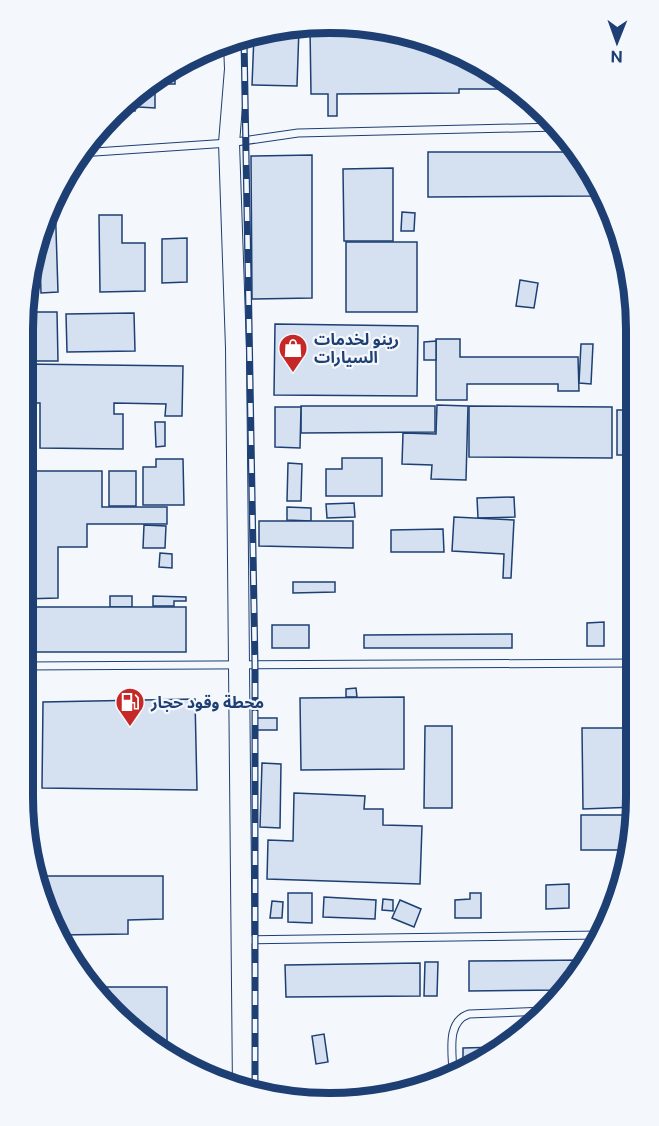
<svg xmlns="http://www.w3.org/2000/svg" width="659" height="1126" viewBox="0 0 659 1126" font-family="'Public Sans','Noto Sans Arabic',sans-serif">
<rect width="100%" height="100%" fill="#f4f7fb"/>
<!-- building -->
<g fill="#d5e0f0" stroke="#1d3f73" stroke-width="1.5">
<polygon points="269,28 299,28 297,86 252,85 254,35"/>
<polygon points="310,28 389,28 500,74 518,89 459,89 459,93 337,94 337,116 328,116 328,94 311,94"/>
<polygon points="175,68 175,84 149,84 159,74"/>
<polygon points="143,90 155,90 155,108 139,107 140,93"/>
<polygon points="135,98 135,111 123,110"/>
<polygon points="428,152 577,152 596,177 596,196 428,197"/>
<polygon points="312,155 312,298 252,299 251,156"/>
<polygon points="393,168 393,241 344,241 343,169"/>
<polygon points="55,198 58,292 41,293 39,230"/>
<polygon points="402,212 415,213 414,231 401,231"/>
<polygon points="99,215 122,215 122,243 145,243 145,291 100,292"/>
<polygon points="187,238 187,282 162,283 162,239"/>
<rect x="346" y="242" width="71" height="70"/>
<polygon points="520,280 538,283 534,308 516,306"/>
<polygon points="23,312 57,312 58,361 23,361"/>
<polygon points="134,313 135,351 67,352 66,314"/>
<polygon points="275,324 418,326 417,396 274,395"/>
<polygon points="436,339 460,339 460,357 578,357 579,391 558,391 558,384 467,384 467,400 436,400"/>
<polygon points="436,341 436,360 424,360 424,342"/>
<polygon points="581,344 593,344 591,384 579,383"/>
<polygon points="23,364 183,366 182,416 165,416 166,404 114,403 114,414 123,414 123,449 40,448 40,403 23,403"/>
<polygon points="437,405 468,406 466,480 431,479 432,465 402,464 403,433 436,434"/>
<polygon points="301,406 435,406 435,432 301,433"/>
<polygon points="469,406 612,407 612,458 469,457"/>
<polygon points="275,407 301,407 300,448 275,447"/>
<rect x="617" y="410" width="19" height="45"/>
<polygon points="155,422 165,422 165,446 156,447"/>
<polygon points="342,458 382,458 382,496 326,496 326,469 342,469"/>
<polygon points="156,459 183,459 184,505 143,505 143,467 156,467"/>
<polygon points="288,463 302,464 301,501 287,501"/>
<polygon points="23,471 102,471 102,507 167,507 167,524 87,524 87,547 58,547 58,598 23,599"/>
<rect x="109" y="471" width="27" height="35"/>
<polygon points="514,497 515,517 478,518 477,498"/>
<polygon points="354,503 355,517 327,518 326,504"/>
<polygon points="287,507 311,508 311,521 287,520"/>
<polygon points="454,517 514,520 511,578 503,578 504,554 452,551"/>
<polygon points="259,521 353,521 353,548 259,546"/>
<polygon points="144,525 166,526 165,548 143,548"/>
<polygon points="443,529 444,552 391,552 391,530"/>
<polygon points="160,553 172,554 172,568 159,567"/>
<polygon points="293,582 335,582 335,592 293,593"/>
<rect x="110" y="596" width="22" height="11"/>
<polygon points="153,596 186,597 186,601 174,601 174,606 153,606"/>
<rect x="23" y="607" width="163" height="45"/>
<polygon points="604,622 604,646 587,646 587,623"/>
<rect x="272" y="625" width="37" height="23"/>
<polygon points="512,634 512,648 364,648 364,635"/>
<polygon points="356,688 357,697 346,697 346,689"/>
<polygon points="404,697 404,769 301,770 300,698"/>
<polygon points="195,699 197,790 42,788 43,702"/>
<rect x="257" y="718" width="20" height="12"/>
<polygon points="425,726 452,726 452,808 424,808"/>
<polygon points="582,728 636,728 636,807 583,809"/>
<polygon points="262,763 281,764 280,828 260,827"/>
<polygon points="294,793 365,796 364,809 383,809 383,825 422,826 420,884 267,879 268,840 293,841"/>
<polygon points="581,815 636,815 629,850 581,850"/>
<polygon points="36,876 163,876 163,919 128,920 128,934 60,935 39,895"/>
<polygon points="569,884 569,908 546,909 546,885"/>
<polygon points="288,893 312,893 312,923 288,922"/>
<polygon points="470,893 481,893 481,918 455,918 455,900 470,899"/>
<polygon points="324,897 376,900 375,919 323,917"/>
<polygon points="383,899 393,900 393,911 382,910"/>
<polygon points="400,900 421,909 414,927 392,918"/>
<polygon points="272,901 283,902 282,918 270,918"/>
<polygon points="588,960 565,990 469,991 469,961"/>
<polygon points="425,962 438,962 437,996 424,996"/>
<polygon points="420,963 420,996 286,997 285,965"/>
<polygon points="90,987 167,987 167,1055 159,1052"/>
<polygon points="324,1034 328,1062 316,1064 312,1036"/>
<polygon points="500,1047 463,1070 463,1048"/>
</g>
<g fill="none" stroke-linecap="round" stroke-linejoin="round">
<!-- lane casing -->
<g stroke="#1d3f73" stroke-width="9">
<g id="lane">
<polyline points="80,153 229,143 298,133 558,127"/>
<polyline points="23,666 636,663"/>
<polyline points="243,940 601,935"/>
<path d="M453,1076c0,-22 -8,-54 16,-62l77,-3"/>
</g>
</g>
<!-- secondary casing -->
<g stroke="#1d3f73" stroke-width="22">
<polyline id="secondary" points="234,43 235,69 229,143 236,348 243,1090"/>
</g>
<!-- lane -->
<use href="#lane" stroke="#f4f7fb" stroke-width="7"/>
<!-- secondary -->
<use href="#secondary" stroke="#f4f7fb" stroke-width="20"/>
<!-- rail casing -->
<g stroke="#1d3f73" stroke-width="7">
<polyline id="rail" points="244,39 255,666 255,1094"/>
</g>
<!-- rail -->
<use href="#rail" stroke="#f4f7fb" stroke-width="4.5" stroke-dasharray="14" stroke-linecap="butt"/>
</g>
<!-- icons -->
<defs>
<g id="shop-pin" transform="scale(1.5)"><path d="M0 17L-7.5 6A9.5 9.5 0 1 1 7.5 6Z" fill="#c62828" stroke="#f4f7fb"/><path d="M-5-2.5h2.3a2.7 3.5 0 0 1 5.4 0H5L5.5 6h-11ZM-1.5-2.5h3a1.5 2.3 0 0 0-3 0Z" fill="#fff"/></g>
<g id="fuel-pin" transform="scale(1.5)"><path d="M0 17L-7.5 6A9.5 9.5 0 1 1 7.5 6Z" fill="#c62828" stroke="#f4f7fb"/><path d="M-5.5-6h7V0h2V4h1.3V-2.5L3-4.5l.8-.8L6-3V5H2.5V1h-1V6h-7ZM-4.2-4.7v3.2H.2V-4.7Z" fill="#fff"/></g>
</defs>
<g fill-rule="evenodd">
<use href="#shop-pin" x="293" y="348"/>
<use href="#fuel-pin" x="130" y="702"/>
</g>
<g text-anchor="middle" stroke-width="4.5" stroke-linejoin="round" paint-order="stroke">
<!-- poi labels -->
<g font-size="16" font-weight="bold" fill="#1d3f73" stroke="#f4f7fb" text-anchor="start">
<text x="314" y="345">رينو لخدمات<tspan x="314" dy="18">السيارات</tspan></text>
<text x="151" y="708">محطة وقود حجار</text>
</g>
</g>
<!-- crop -->
<path d="M0 0H659V1126H0ZM329 33H330A296 296 0 0 1 626 329V797A296 296 0 0 1 330 1093H329A296 296 0 0 1 33 797V329A296 296 0 0 1 329 33Z" fill="#f4f7fb" fill-rule="evenodd"/>
<path fill="none" stroke="#1d3f73" stroke-width="8" d="M329 33H330A296 296 0 0 1 626 329V797A296 296 0 0 1 330 1093H329A296 296 0 0 1 33 797V329A296 296 0 0 1 329 33Z"/>
<!-- north arrow -->
<g transform="translate(617 42) rotate(181)" stroke="#f4f7fb" stroke-width="4.5" paint-order="stroke">
<path d="M0-4.5L10 22L0 15L-10 22Z" fill="#1d3f73"/>
<text y="-9" font-size="16" font-weight="bold" text-anchor="middle" fill="#1d3f73">N</text>
</g>
</svg>
